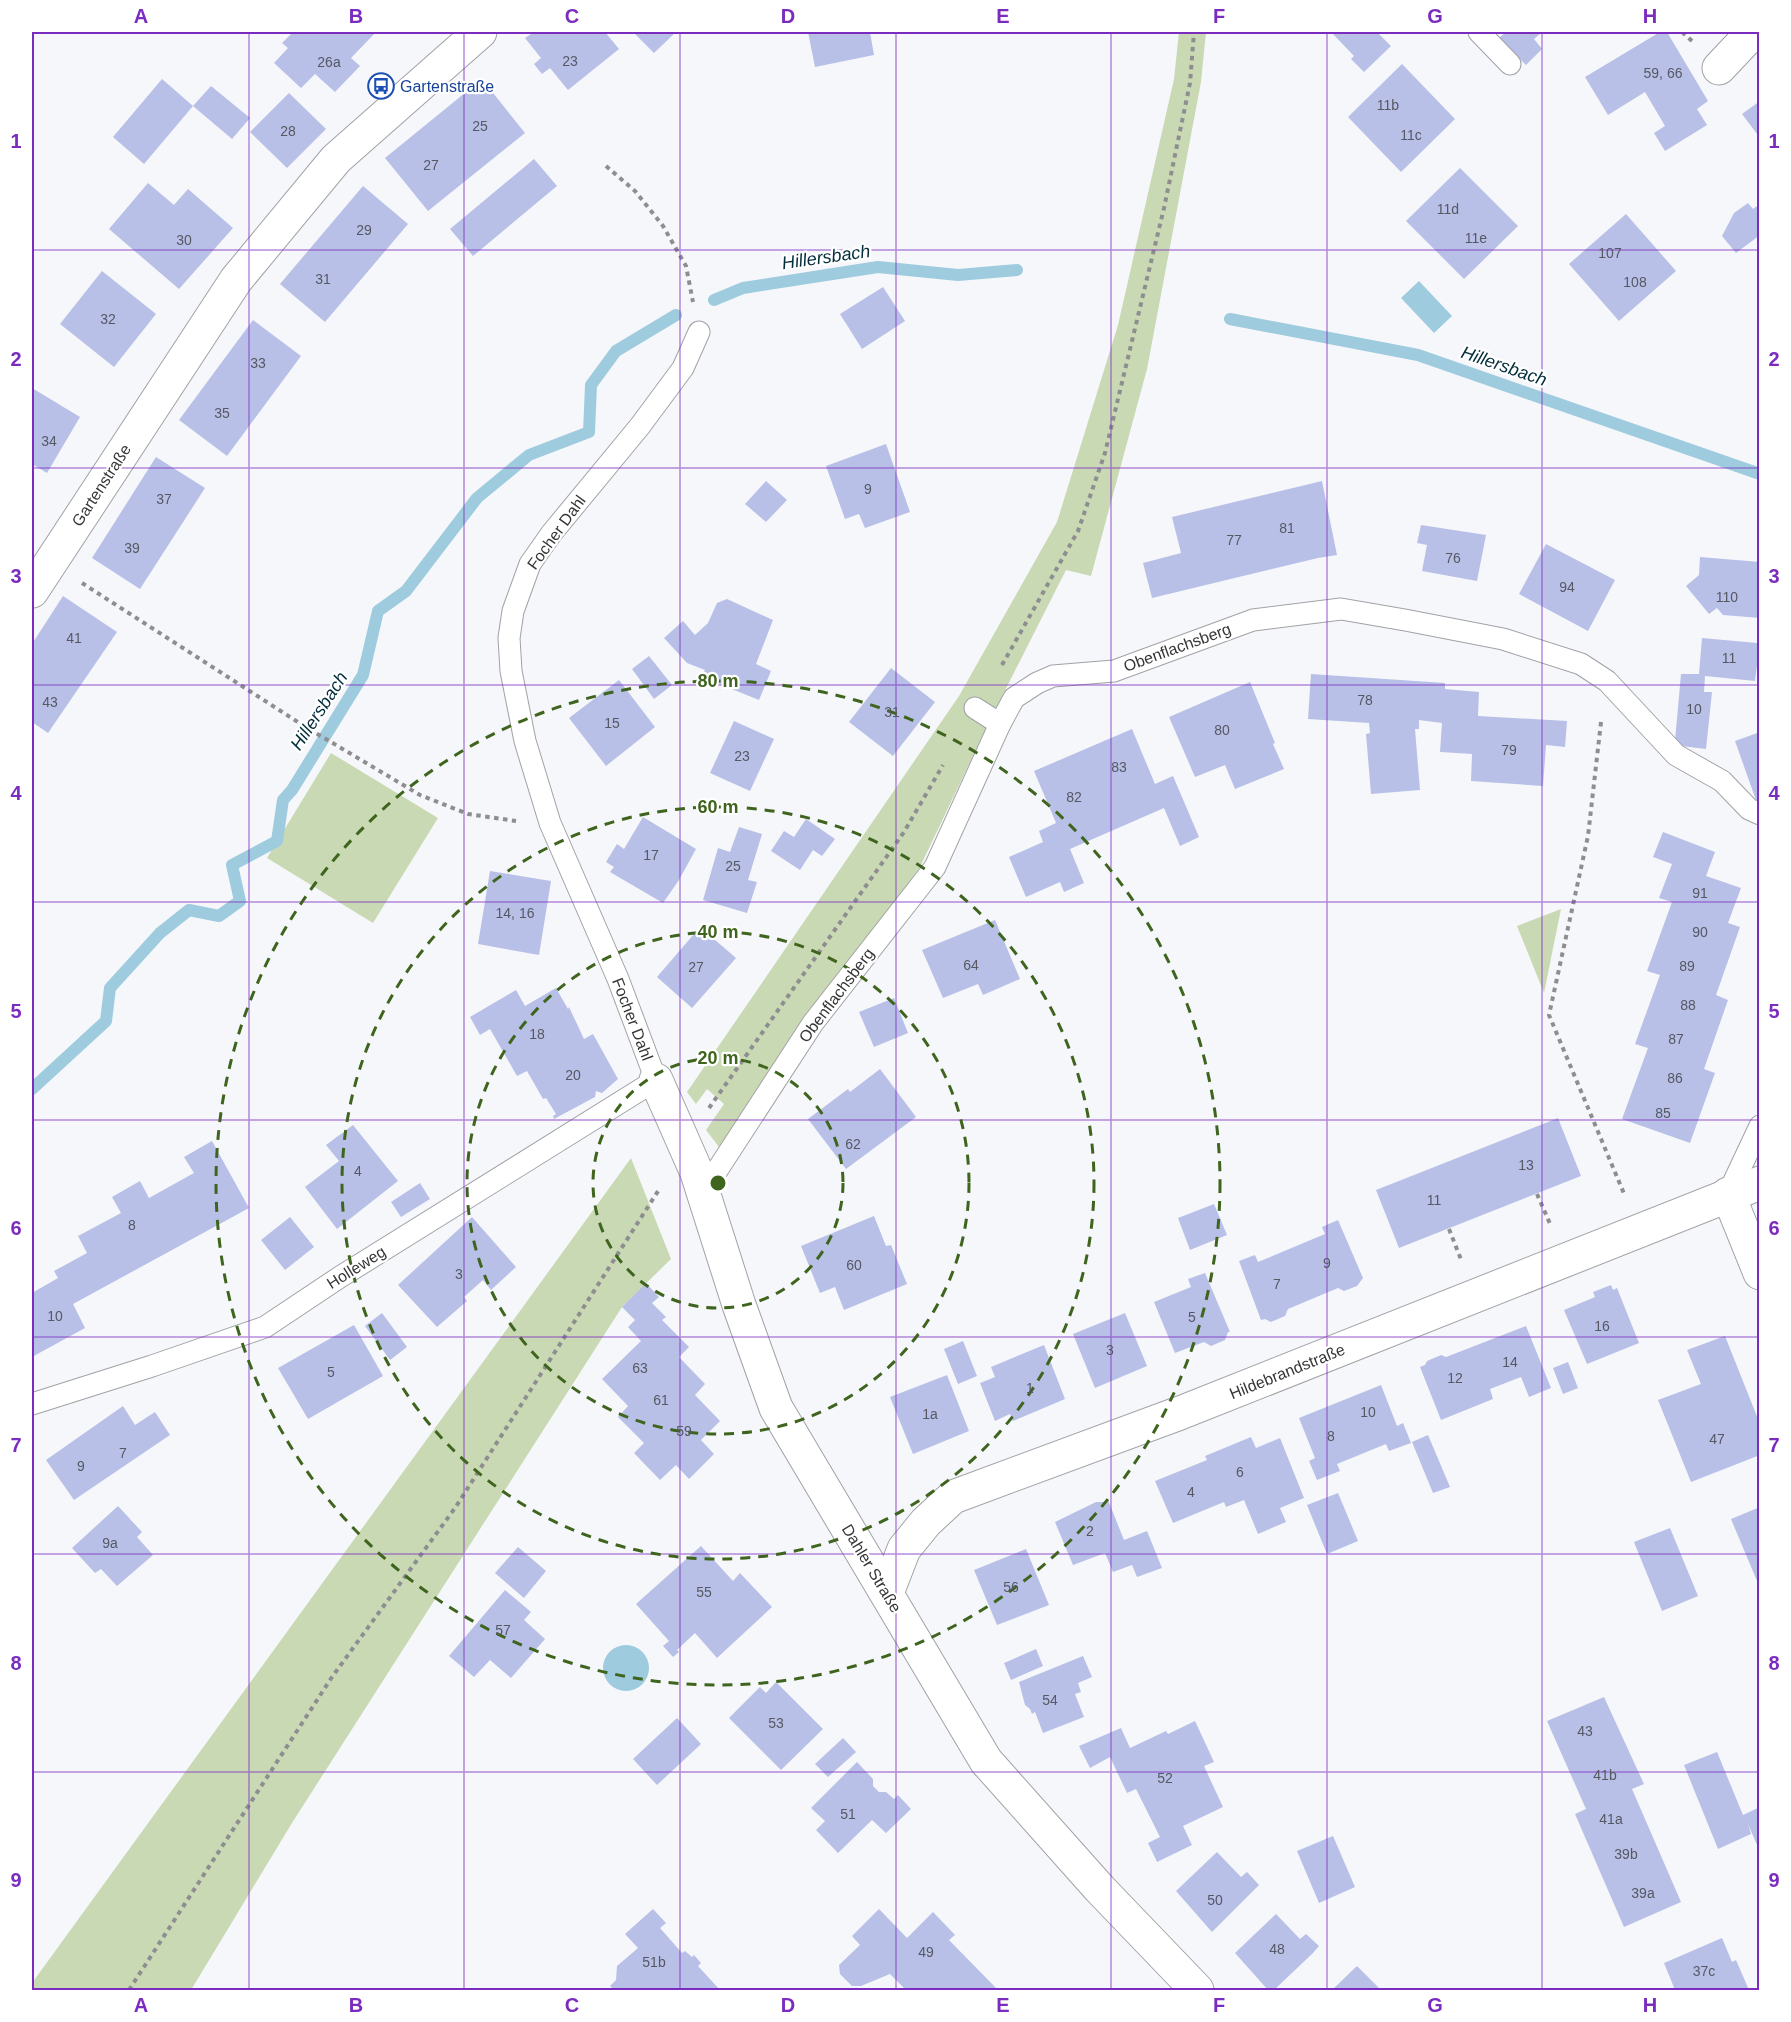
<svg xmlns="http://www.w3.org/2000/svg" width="1791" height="2022" viewBox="0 0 1791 2022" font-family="Helvetica,sans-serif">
<rect width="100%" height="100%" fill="#f6f7fb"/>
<!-- green -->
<g fill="#c9d9b4">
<polygon points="1179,32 1206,32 1201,82 1147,369 1091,576 1066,570 991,718 920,867 719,1147 706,1130 724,1104 707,1089 696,1104 687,1092 959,696 1057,522 1118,325 1174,79"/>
<polygon points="331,753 438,818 373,923 267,858"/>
<polygon points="1561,909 1544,993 1517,926"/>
<polygon points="631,1158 671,1259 622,1307 292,1823 191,1990 32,1990 32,1983"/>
</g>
<!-- water -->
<g fill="#9eccde">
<polygon points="1419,281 1452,316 1434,333 1401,298"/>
<circle cx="626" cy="1668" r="23"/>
</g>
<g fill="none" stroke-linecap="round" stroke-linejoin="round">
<!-- stream -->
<g stroke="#9eccde" stroke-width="12">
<polyline points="714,300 743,288 878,267 958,275 1017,270"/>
<polyline points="1230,319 1418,355 1760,474"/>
<polyline points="32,1089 106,1021 110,988 160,933 189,910 219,916 240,901 232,865 277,841 283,800 292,790 363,675 378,611 406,591 477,498 529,455 589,432 591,385 616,351 676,315"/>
</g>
</g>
<!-- building -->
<g fill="#b8c0e7">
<polygon points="293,32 376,32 351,58 360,66 335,92 315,74 301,88 274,63 288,48 282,43"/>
<polygon points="534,32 605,32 619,49 568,90 550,68 542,74 534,64 541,58 525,38"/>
<polygon points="633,32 676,32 654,53"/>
<polygon points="808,32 870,32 874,55 815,67"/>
<polygon points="1331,32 1377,32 1391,46 1364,72 1351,59 1354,56"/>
<polygon points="1506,32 1542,32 1534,39 1542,49 1526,65 1499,38"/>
<polygon points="1660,32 1667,32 1708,101 1697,109 1707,125 1665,151 1654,133 1665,126 1645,92 1608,115 1585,77"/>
<polygon points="1402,64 1455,119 1401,172 1348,117"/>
<polygon points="162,79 193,106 144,164 113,137"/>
<polygon points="482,79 525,133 428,211 385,158"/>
<polygon points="211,86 250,118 232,139 193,106"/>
<polygon points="289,93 326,129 287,168 250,132"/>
<polygon points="1760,101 1760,138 1742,114"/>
<polygon points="534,159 557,186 473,256 450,229"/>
<polygon points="1460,168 1518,226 1464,279 1406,221"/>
<polygon points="148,183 174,205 188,189 233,228 179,289 109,229"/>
<polygon points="363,186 408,224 325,322 280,284"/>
<polygon points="1748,203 1753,209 1760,204 1760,235 1736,253 1722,236 1734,213"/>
<polygon points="1626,214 1676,271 1619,321 1569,264"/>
<polygon points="102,271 156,314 114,367 60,324"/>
<polygon points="883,287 905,321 862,349 840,314"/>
<polygon points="253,320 301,356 227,456 179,420"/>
<polygon points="32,388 80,417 47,473 32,464"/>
<polygon points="886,444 910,512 865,528 859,514 845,519 826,466"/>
<polygon points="156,457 205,488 140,589 92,558"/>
<polygon points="766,481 787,500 766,522 745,504"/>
<polygon points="1322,481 1337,555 1318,558 1152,598 1143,563 1181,553 1172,517"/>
<polygon points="1421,525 1486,535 1477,581 1422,571 1427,545 1417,543"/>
<polygon points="1546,544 1615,580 1588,631 1519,594"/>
<polygon points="1700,557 1760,562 1760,618 1723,615 1717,608 1709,614 1686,586 1699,575"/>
<polygon points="63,596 117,632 48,733 32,722 32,644"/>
<polygon points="727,599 773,620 756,664 771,671 759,700 702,677 705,670 687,663 664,638 683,621 695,635 708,623 717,603"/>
<polygon points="1758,632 1760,632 1760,643 1755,681 1705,676 1704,692 1712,692 1706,749 1681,746 1675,741 1681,674 1699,674 1702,638 1757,643"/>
<polygon points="649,656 672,685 654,699 632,669"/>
<polygon points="891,668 935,702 893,756 849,722"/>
<polygon points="1311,674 1445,683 1445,689 1479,692 1478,716 1567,721 1565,747 1546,745 1543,786 1471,781 1472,754 1440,752 1442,723 1419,720 1419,729 1415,729 1420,790 1371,794 1366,734 1370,733 1369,723 1308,719"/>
<polygon points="619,680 655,727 606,766 569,718"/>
<polygon points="1250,682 1275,743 1273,744 1284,769 1235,789 1225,765 1195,777 1169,717"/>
<polygon points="734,721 774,739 750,791 710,773"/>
<polygon points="1132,729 1155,784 1173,776 1199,837 1180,846 1164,808 1070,849 1084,883 1064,892 1060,882 1026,897 1009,857 1043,842 1039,831 1056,823 1034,771"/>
<polygon points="1760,732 1760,802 1757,803 1735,741"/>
<polygon points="643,817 696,849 679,880 663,903 610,872 614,867 606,862 617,844 624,849"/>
<polygon points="806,819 835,839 822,856 813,850 800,870 771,851 784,831 794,837"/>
<polygon points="739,827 762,834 748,880 757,882 747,913 703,900 718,848 730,852"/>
<polygon points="1663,832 1715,852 1706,876 1741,888 1728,923 1740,927 1716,995 1728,1000 1704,1069 1715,1073 1690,1143 1622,1119 1648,1048 1635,1044 1660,975 1647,971 1672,902 1659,898 1672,864 1653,857"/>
<polygon points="490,871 551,881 539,955 478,944"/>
<polygon points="995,920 1020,979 983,995 978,984 943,998 922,950"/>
<polygon points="700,927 736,958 692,1008 657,977"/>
<polygon points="556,988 568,1009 569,1007 584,1039 593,1034 618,1079 602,1093 596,1091 595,1097 554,1119 553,1116 556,1114 546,1098 543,1099 527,1071 517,1076 490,1029 480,1035 470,1017 516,990 525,1006"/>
<polygon points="894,998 908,1033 874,1047 859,1012"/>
<polygon points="880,1069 916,1117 846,1169 808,1119 848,1089 850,1092"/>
<polygon points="1558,1118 1581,1176 1399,1248 1376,1190"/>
<polygon points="353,1125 398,1181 337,1229 305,1187 339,1161 326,1145"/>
<polygon points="212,1141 249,1208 73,1304 85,1328 32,1357 32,1293 58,1278 54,1271 87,1253 78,1236 121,1213 112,1197 140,1181 149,1198 194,1173 184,1157"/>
<polygon points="420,1183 430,1199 401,1217 391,1202"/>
<polygon points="1214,1204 1227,1235 1190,1250 1178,1218"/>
<polygon points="874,1216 886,1246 891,1245 907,1284 844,1310 835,1287 820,1293 801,1246"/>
<polygon points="290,1217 314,1247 285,1270 261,1240"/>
<polygon points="472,1217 516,1267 491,1290 483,1280 464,1297 467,1301 437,1327 398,1285"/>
<polygon points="1338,1220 1363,1278 1357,1286 1344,1291 1338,1288 1288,1309 1285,1316 1271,1322 1265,1319 1261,1320 1239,1261 1255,1255 1258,1262 1325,1234 1322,1227"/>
<polygon points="1205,1273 1230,1332 1228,1332 1225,1340 1211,1346 1204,1342 1175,1353 1154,1302 1191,1287 1188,1279"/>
<polygon points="646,1283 659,1297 652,1303 666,1317 662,1320 689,1347 679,1357 705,1384 695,1395 720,1421 701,1440 714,1454 689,1479 676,1465 660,1480 634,1453 644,1443 618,1417 628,1406 602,1379 641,1341 628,1327 635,1320 622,1307"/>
<polygon points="1611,1285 1613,1290 1617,1288 1639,1343 1587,1364 1564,1310 1595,1297 1593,1292"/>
<polygon points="382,1313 407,1347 390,1360 365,1326"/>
<polygon points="1125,1313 1147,1366 1095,1388 1073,1334"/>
<polygon points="354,1325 383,1376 308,1419 278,1368"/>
<polygon points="1526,1326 1551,1388 1529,1397 1521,1377 1490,1389 1493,1399 1441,1420 1420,1367 1425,1365 1427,1361 1441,1355 1446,1357"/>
<polygon points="1725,1336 1760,1424 1760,1455 1691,1482 1658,1400 1701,1384 1687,1350"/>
<polygon points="963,1341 977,1376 958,1384 944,1349"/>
<polygon points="1044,1345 1065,1399 1013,1421 1010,1414 995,1421 980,1383 995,1377 991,1367"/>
<polygon points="1568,1362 1578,1388 1563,1394 1553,1368"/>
<polygon points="947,1375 969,1431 913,1454 890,1397"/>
<polygon points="1381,1385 1397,1426 1403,1423 1411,1443 1389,1451 1386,1444 1337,1464 1340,1471 1317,1480 1309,1461 1315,1458 1299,1418"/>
<polygon points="123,1406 135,1425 155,1412 170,1435 74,1500 46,1460"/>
<polygon points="1428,1435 1450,1487 1433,1493 1412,1442"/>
<polygon points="1251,1437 1256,1448 1280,1438 1304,1498 1280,1508 1286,1522 1258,1534 1244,1500 1226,1507 1224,1502 1173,1523 1155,1481 1207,1460 1205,1456"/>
<polygon points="1338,1493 1358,1541 1327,1554 1307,1505"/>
<polygon points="1108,1500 1124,1540 1147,1531 1162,1568 1137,1577 1132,1565 1113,1572 1105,1553 1073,1565 1055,1522 1096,1502 1104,1502"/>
<polygon points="118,1506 142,1532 137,1537 153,1555 117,1586 101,1569 95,1573 72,1548"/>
<polygon points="1760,1507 1760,1580 1757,1581 1731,1519"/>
<polygon points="1670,1528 1698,1596 1662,1611 1634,1542"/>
<polygon points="701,1546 733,1581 740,1573 772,1607 717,1658 695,1633 677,1650 679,1652 673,1657 663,1646 669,1641 636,1604"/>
<polygon points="518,1547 546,1571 524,1598 495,1573"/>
<polygon points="1026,1549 1049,1605 997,1625 974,1570"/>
<polygon points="505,1590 531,1612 524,1620 545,1639 511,1678 490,1660 474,1677 449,1656"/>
<polygon points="1036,1649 1043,1666 1011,1680 1004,1663"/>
<polygon points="1083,1656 1092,1677 1078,1683 1081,1692 1075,1694 1084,1717 1043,1733 1035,1712 1032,1714 1030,1709 1025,1705 1019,1682"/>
<polygon points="776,1682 823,1729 781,1770 729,1718 760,1687 766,1693"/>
<polygon points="1604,1697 1644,1784 1632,1789 1681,1902 1624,1927 1575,1814 1586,1809 1547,1721"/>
<polygon points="677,1718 701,1744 657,1785 633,1759"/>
<polygon points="1195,1721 1214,1762 1204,1766 1223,1807 1183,1826 1192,1845 1157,1862 1148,1843 1160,1837 1136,1789 1127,1793 1110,1757 1090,1768 1079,1746 1121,1728 1130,1748 1166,1731 1168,1734"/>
<polygon points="843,1738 856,1752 828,1777 815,1764"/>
<polygon points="1717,1752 1743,1815 1760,1807 1760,1852 1748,1824 1751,1834 1718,1849 1684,1765"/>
<polygon points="857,1762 873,1779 873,1786 879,1792 886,1792 894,1799 898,1795 911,1809 886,1833 872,1820 838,1853 816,1830 825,1821 811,1808"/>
<polygon points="1333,1836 1355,1887 1319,1903 1297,1851"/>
<polygon points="1217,1852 1241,1877 1247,1872 1259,1885 1212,1932 1176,1891"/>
<polygon points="653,1909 666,1923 660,1928 682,1953 685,1951 692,1957 694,1955 701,1963 698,1966 720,1990 614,1990 610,1986 616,1980 617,1966 638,1948 625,1934"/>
<polygon points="879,1909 907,1938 933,1912 955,1935 949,1940 996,1988 993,1990 906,1990 890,1974 861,1986 852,1986 840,1974 839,1965 860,1945 852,1936"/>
<polygon points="1276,1914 1300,1939 1306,1934 1319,1946 1313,1953 1274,1990 1268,1990 1235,1953"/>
<polygon points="1722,1938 1732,1962 1736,1960 1749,1990 1675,1990 1664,1963"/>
<polygon points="1357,1966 1381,1990 1332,1990"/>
</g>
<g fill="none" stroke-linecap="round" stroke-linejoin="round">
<!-- service casing -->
<g stroke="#a1a2a6" stroke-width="23">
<g id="service">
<polyline points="1479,32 1510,64"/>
<polyline points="975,708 1000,724"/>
<polyline points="703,1192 813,1023 935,867 1000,724 1014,698 1037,683 1053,676 1114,671 1253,620 1341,609 1405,620 1503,639 1581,664 1607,681 1676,755 1722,781 1749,809 1760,814"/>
<polyline points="1728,1194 1760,1126"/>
<polyline points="32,1404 152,1366 265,1327 340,1277 656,1080 618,979 550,823 525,741 511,671 509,638 513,611 530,564 551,534 640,426 683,368 699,332"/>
</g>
</g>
<!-- minor casing -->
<g stroke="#a1a2a6" stroke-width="35">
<g id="minor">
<polyline points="1719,68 1753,32"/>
<polyline points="32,591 236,280 336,159 480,32"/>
<polyline points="656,1080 697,1173 739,1305 776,1408 986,1761 1100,1889 1197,1990"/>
<polyline points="1728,1194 1760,1273"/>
<polyline points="887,1593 904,1549 926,1522 953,1497 1180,1413 1760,1183"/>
</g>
</g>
<!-- path -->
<g stroke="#8e8e91" stroke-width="4" stroke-dasharray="4.5 4.5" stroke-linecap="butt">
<polyline points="1682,32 1692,41"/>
<polyline points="606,166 635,191 663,226 686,266 693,302"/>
<polyline points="82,583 304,726 420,795 468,814 516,821"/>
<polyline points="1002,665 1078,531 1105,453 1164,208 1190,83 1194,32"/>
<polyline points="1601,722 1588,836 1549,1015 1625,1196"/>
<polyline points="709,1108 904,832 943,765"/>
<polyline points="1537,1194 1551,1226"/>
<polyline points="1449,1229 1462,1262"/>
<polyline points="129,1990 332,1677 455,1508 660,1188"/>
</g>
<!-- service -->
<use href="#service" stroke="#fff" stroke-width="21"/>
<!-- minor -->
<use href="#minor" stroke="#fff" stroke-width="33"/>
</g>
<!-- grid -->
<path fill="none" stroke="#7b2cbf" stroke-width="1.5" stroke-opacity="0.55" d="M249,32v1958M464,32v1958M680,32v1958M896,32v1958M1111,32v1958M1327,32v1958M1542,32v1958M32,250h1728M32,468h1728M32,685h1728M32,902h1728M32,1120h1728M32,1337h1728M32,1554h1728M32,1772h1728"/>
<!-- distance rings -->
<g fill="none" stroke="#3f641d" stroke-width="3" stroke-dasharray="10 8">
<circle cx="718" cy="1183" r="125"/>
<circle cx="718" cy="1183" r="251"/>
<circle cx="718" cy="1183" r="376"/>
<circle cx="718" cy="1183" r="502"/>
</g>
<!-- icons -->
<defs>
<g id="bus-ring" transform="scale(1.35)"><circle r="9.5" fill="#fff" stroke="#1a4fb4" stroke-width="1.5"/><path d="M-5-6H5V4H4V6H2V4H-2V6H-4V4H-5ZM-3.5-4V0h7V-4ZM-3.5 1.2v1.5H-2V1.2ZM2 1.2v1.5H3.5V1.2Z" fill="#1a4fb4"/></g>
</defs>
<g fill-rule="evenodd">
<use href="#bus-ring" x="381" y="86"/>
</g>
<g text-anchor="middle" stroke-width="4.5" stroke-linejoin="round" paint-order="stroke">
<!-- number labels -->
<g font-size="14" fill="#565864">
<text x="570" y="66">23</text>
<text x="329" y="67">26a</text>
<text x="1663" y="78">59, 66</text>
<text x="1388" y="110">11b</text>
<text x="480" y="131">25</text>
<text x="288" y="136">28</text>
<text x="1411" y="140">11c</text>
<text x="431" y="170">27</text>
<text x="1448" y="214">11d</text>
<text x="364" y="235">29</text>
<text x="1476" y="243">11e</text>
<text x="184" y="245">30</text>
<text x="1610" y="258">107</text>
<text x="323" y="284">31</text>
<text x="1635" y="287">108</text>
<text x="108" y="324">32</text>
<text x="258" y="368">33</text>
<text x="222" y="418">35</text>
<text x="49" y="446">34</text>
<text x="868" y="494">9</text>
<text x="164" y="504">37</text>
<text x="1287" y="533">81</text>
<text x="1234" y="545">77</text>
<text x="132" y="553">39</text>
<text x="1453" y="563">76</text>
<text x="1567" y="592">94</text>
<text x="1727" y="602">110</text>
<text x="74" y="643">41</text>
<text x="1729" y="663">11</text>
<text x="1365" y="705">78</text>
<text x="50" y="707">43</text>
<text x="1694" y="714">10</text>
<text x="892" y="717">31</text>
<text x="612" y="728">15</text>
<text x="1222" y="735">80</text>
<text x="1509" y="755">79</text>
<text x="742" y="761">23</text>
<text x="1119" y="772">83</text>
<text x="1074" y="802">82</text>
<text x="651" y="860">17</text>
<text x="733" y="871">25</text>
<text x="1700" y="898">91</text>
<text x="515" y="918">14, 16</text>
<text x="1700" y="937">90</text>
<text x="971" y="970">64</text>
<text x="1687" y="971">89</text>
<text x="696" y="972">27</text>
<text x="1688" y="1010">88</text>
<text x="537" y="1039">18</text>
<text x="1676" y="1044">87</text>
<text x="573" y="1080">20</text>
<text x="1675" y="1083">86</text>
<text x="1663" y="1118">85</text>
<text x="853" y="1149">62</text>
<text x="1526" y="1170">13</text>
<text x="358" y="1176">4</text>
<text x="1434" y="1205">11</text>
<text x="132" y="1230">8</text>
<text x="1327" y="1268">9</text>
<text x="854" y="1270">60</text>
<text x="459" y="1279">3</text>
<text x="1277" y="1289">7</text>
<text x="55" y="1321">10</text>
<text x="1192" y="1322">5</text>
<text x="1602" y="1331">16</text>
<text x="1110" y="1355">3</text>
<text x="1510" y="1367">14</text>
<text x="640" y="1373">63</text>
<text x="331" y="1377">5</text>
<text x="1455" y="1383">12</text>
<text x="1030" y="1393">1</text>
<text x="661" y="1405">61</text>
<text x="1368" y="1417">10</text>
<text x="930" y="1419">1a</text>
<text x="684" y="1436">59</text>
<text x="1331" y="1441">8</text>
<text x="1717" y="1444">47</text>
<text x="123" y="1458">7</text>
<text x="81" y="1471">9</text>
<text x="1240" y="1477">6</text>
<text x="1191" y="1497">4</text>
<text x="1090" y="1536">2</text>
<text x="110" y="1548">9a</text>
<text x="1011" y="1592">56</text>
<text x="704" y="1597">55</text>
<text x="503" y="1635">57</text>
<text x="1050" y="1705">54</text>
<text x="776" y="1728">53</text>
<text x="1585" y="1736">43</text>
<text x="1605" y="1780">41b</text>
<text x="1165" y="1783">52</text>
<text x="848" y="1819">51</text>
<text x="1611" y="1824">41a</text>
<text x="1626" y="1859">39b</text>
<text x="1643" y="1898">39a</text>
<text x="1215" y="1905">50</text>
<text x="1277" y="1954">48</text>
<text x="926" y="1957">49</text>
<text x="654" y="1967">51b</text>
<text x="1704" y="1976">37c</text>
</g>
<!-- transit labels -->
<g font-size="16" fill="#164399" stroke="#fff" text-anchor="start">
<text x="400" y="92">Gartenstraße</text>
</g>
<!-- street labels -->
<g font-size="16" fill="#363638" stroke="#fff">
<text transform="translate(101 485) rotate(-57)" y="6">Gartenstraße</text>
<text transform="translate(556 532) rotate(-54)" y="6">Focher Dahl</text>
<text transform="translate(1177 647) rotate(-20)" y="6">Obenflachsberg</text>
<text transform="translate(836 995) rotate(-53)" y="6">Obenflachsberg</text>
<text transform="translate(633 1019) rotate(69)" y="6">Focher Dahl</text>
<text transform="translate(356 1267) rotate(-32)" y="6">Holleweg</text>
<text transform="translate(1287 1371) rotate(-22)" y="6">Hildebrandstraße</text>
<text transform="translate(872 1568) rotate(59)" y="6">Dahler Straße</text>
</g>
<!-- water labels -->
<g font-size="18" font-style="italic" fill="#032e3c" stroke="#fff">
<text transform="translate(826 257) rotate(-8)" y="6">Hillersbach</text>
<text transform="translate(1504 366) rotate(19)" y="6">Hillersbach</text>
<text transform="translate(319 711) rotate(-57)" y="6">Hillersbach</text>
</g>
</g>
<circle cx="718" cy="1183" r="9" fill="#3f641d" stroke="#fff" stroke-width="3"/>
<g font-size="18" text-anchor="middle" font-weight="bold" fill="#3f641d" stroke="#fff" stroke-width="4.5" stroke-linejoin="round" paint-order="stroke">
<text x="718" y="687">80 m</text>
<text x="718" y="813">60 m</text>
<text x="718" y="938">40 m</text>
<text x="718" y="1064">20 m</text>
</g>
<!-- border -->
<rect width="1791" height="2022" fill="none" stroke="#ffffff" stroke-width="66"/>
<rect x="33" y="33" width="1725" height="1956" fill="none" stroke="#7b2cbf" stroke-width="2"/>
<g font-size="20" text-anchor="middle" font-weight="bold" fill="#7b2cbf">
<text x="141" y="23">A</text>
<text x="356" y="23">B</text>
<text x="572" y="23">C</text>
<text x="788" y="23">D</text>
<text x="1003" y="23">E</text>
<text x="1219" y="23">F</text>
<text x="1435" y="23">G</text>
<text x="1650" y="23">H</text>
<text x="16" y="148">1</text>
<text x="1774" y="148">1</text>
<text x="16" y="366">2</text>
<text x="1774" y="366">2</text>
<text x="16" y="583">3</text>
<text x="1774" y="583">3</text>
<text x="16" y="800">4</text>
<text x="1774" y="800">4</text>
<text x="16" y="1018">5</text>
<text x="1774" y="1018">5</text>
<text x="16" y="1235">6</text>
<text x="1774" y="1235">6</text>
<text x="16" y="1452">7</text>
<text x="1774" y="1452">7</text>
<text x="16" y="1670">8</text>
<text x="1774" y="1670">8</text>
<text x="16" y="1887">9</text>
<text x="1774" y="1887">9</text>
<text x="141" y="2012">A</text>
<text x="356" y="2012">B</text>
<text x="572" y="2012">C</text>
<text x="788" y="2012">D</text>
<text x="1003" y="2012">E</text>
<text x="1219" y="2012">F</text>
<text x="1435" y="2012">G</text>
<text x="1650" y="2012">H</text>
</g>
</svg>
